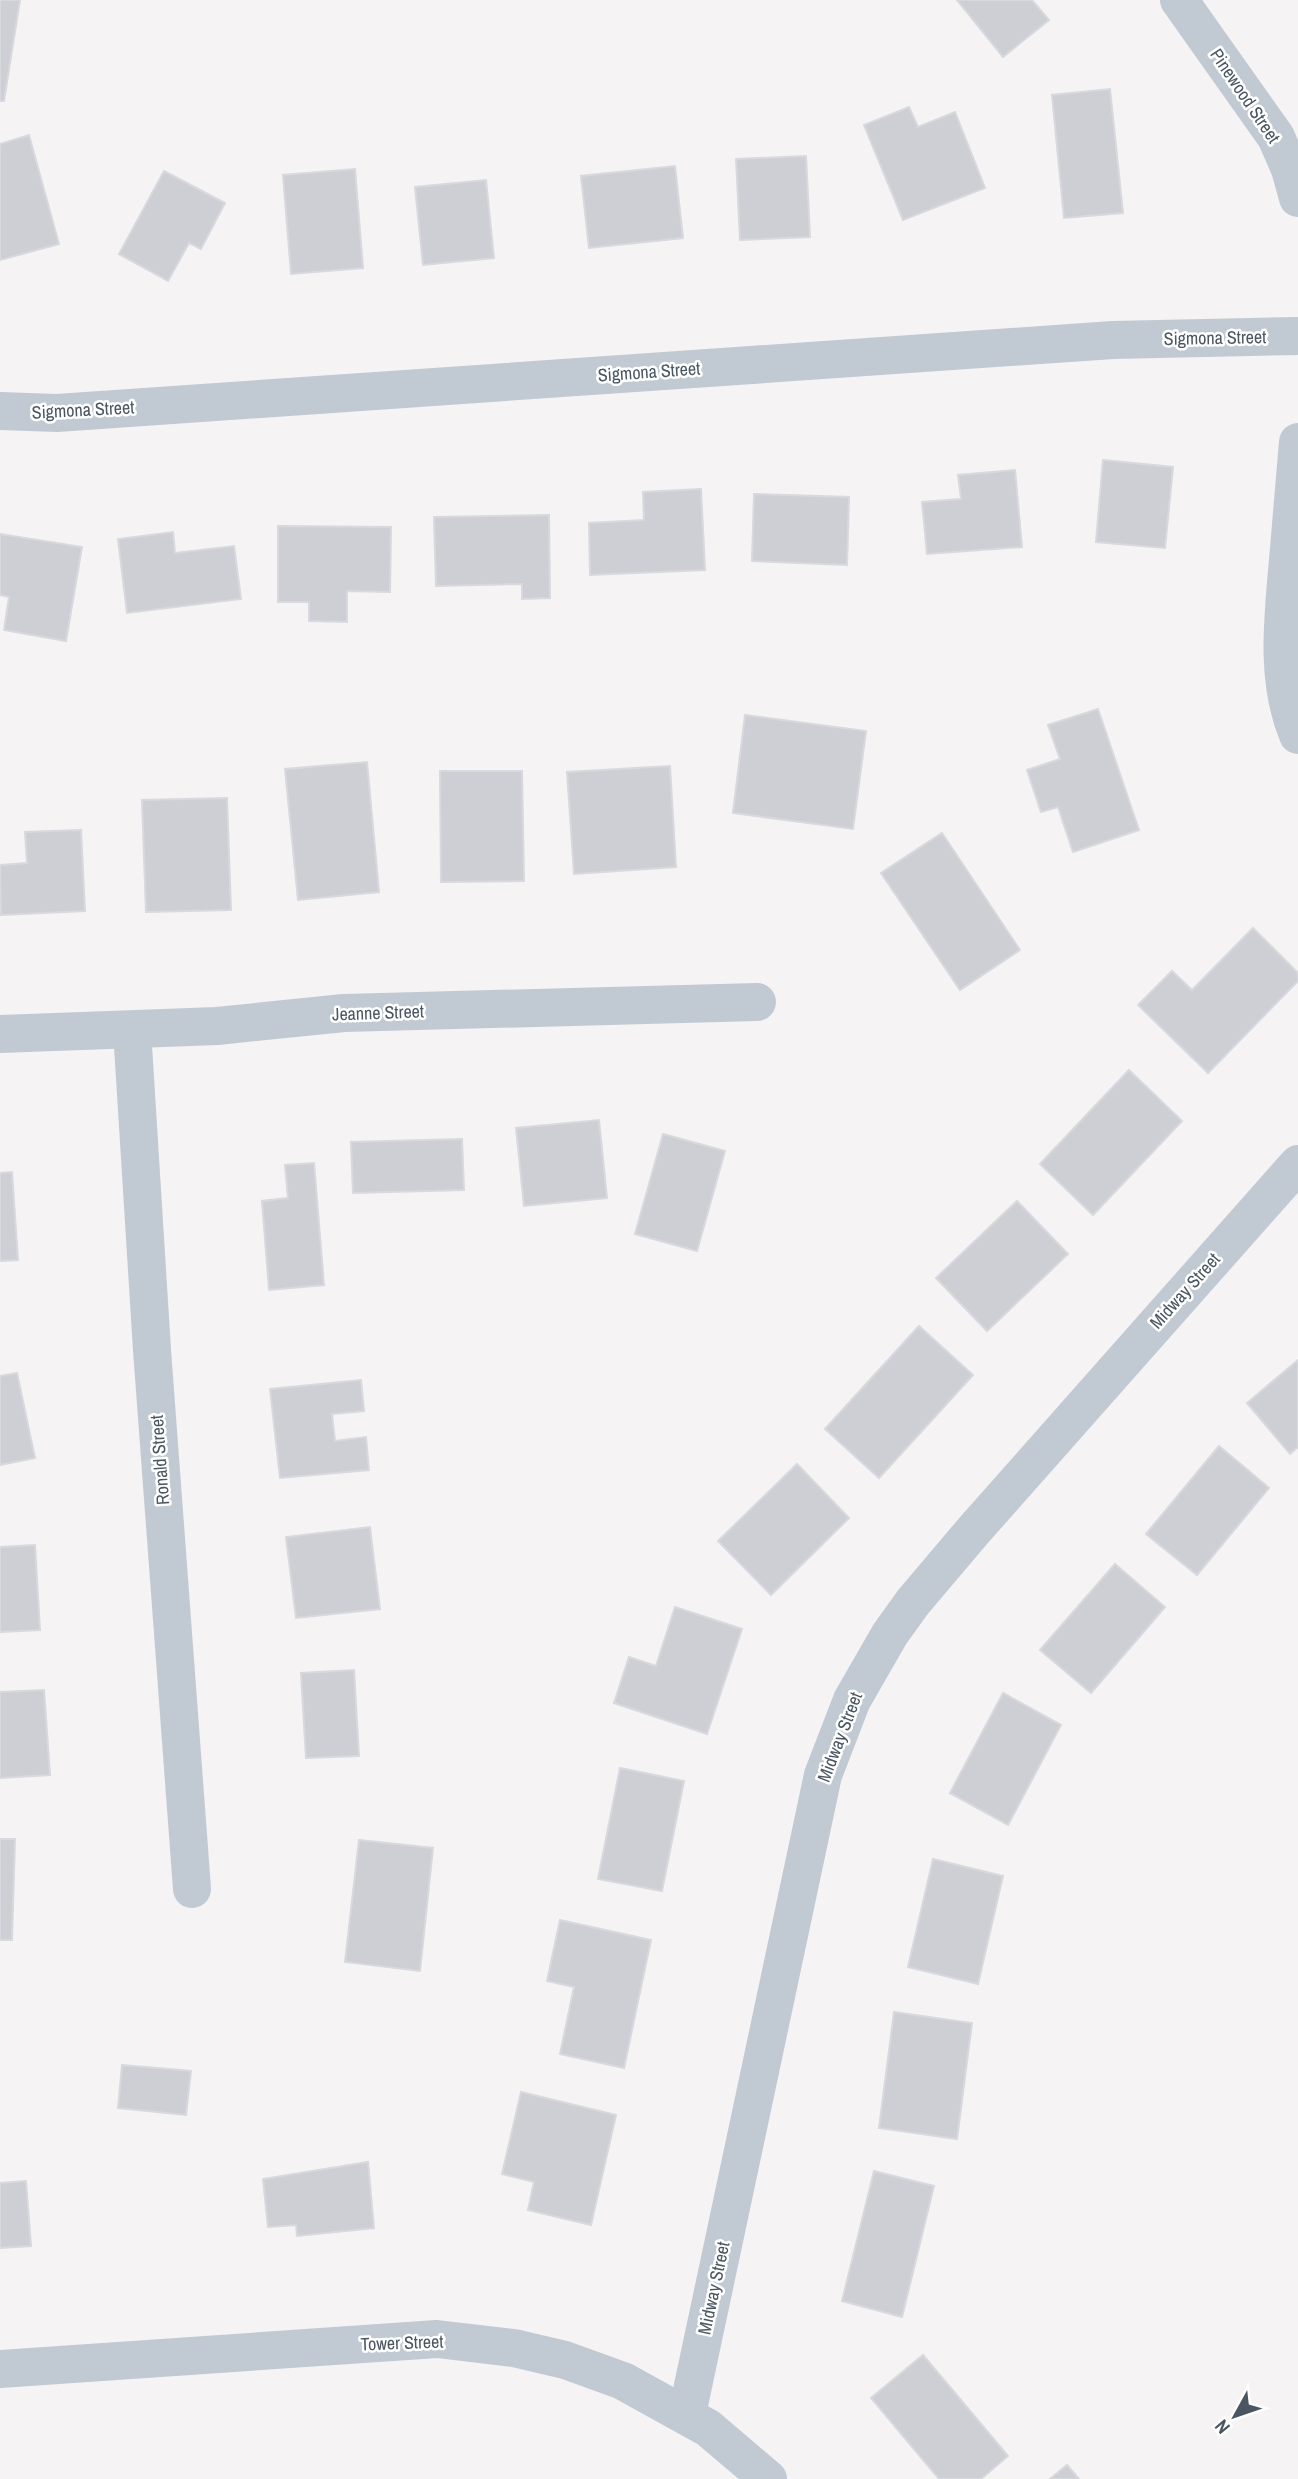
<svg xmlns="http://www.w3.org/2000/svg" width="1298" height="2479" viewBox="0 0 1298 2479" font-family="'Archivo Narrow',sans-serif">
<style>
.building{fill:#cdcfd5;stroke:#d7d9de;stroke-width:2}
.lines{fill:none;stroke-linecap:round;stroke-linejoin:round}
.minor{stroke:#c1cad2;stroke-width:38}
.labels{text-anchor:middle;stroke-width:5;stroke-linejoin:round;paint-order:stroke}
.street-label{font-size:18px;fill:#4a5661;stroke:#fff}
</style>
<rect width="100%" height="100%" fill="#f5f3f3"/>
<g class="building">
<path d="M0 0H20L4 101H0Z"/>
<path d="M957 0H1032L1049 20 1003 57Z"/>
<path d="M1110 89 1123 213 1064 218 1052 95Z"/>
<path d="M909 107 918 127 955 112 985 188 903 220 864 125Z"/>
<path d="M29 135 59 244 0 260V144Z"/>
<path d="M806 156 810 237 740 240 736 159Z"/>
<path d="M675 166 683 238 589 248 581 176Z"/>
<path d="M355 169 363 268 291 274 283 175Z"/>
<path d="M164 171 225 203 201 249 189 243 168 281 119 254Z"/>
<path d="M486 180 494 258 423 265 415 187Z"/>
<path d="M1103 460 1173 467 1165 548 1096 542Z"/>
<path d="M1015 470 1022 547 927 554 922 502 961 499 958 475Z"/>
<path d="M701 489 705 570 590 575 589 523 644 520 643 492Z"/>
<path d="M754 494 849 497 847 565 752 561Z"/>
<path d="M549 515 550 598 522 599V584L436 586 434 517Z"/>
<path d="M278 526 391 527 390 592 347 591V622L309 621V602H278Z"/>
<path d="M173 532 175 553 234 546 241 599 127 613 118 539Z"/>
<path d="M0 534 82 547 66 641 4 630 9 597 0 595Z"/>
<path d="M1098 709 1139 830 1073 852 1058 807 1041 812 1027 770 1060 759 1048 725Z"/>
<path d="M745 715 866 731 853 829 733 813Z"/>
<path d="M367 762 379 892 298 900 285 769Z"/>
<path d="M670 766 676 867 574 874 567 772Z"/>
<path d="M440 771H522L524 881 441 882Z"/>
<path d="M227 798 231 910 146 912 142 800Z"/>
<path d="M81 830 85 911 1 915 0 865 27 863 25 832Z"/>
<path d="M942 833 1020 950 960 990 881 873Z"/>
<path d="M1253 928 1298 973V981L1208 1073 1138 1005 1172 971 1192 990Z"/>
<path d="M1129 1070 1182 1121 1093 1215 1040 1164Z"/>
<path d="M599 1120 607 1198 524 1206 516 1128Z"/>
<path d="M663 1134 725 1151 697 1251 635 1234Z"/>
<path d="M462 1139 464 1190 353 1193 351 1142Z"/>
<path d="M314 1163 324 1285 269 1290 262 1201 288 1198 285 1165Z"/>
<path d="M12 1172 18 1260 0 1261V1173Z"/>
<path d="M1017 1201 1068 1254 987 1331 936 1278Z"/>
<path d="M919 1326 973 1375 879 1478 825 1429Z"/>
<path d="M1298 1360V1447L1290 1454 1247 1403Z"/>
<path d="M17 1373 35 1458 0 1465V1376Z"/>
<path d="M361 1380 364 1411 332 1414 335 1441 366 1437 369 1470 280 1478 270 1389Z"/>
<path d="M1219 1446 1269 1488 1197 1575 1146 1534Z"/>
<path d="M797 1464 849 1518 771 1595 718 1541Z"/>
<path d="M370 1527 380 1609 296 1618 286 1537Z"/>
<path d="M35 1545 40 1630 0 1632V1547Z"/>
<path d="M1115 1564 1165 1607 1091 1693 1040 1650Z"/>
<path d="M675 1607 742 1629 707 1734 614 1703 629 1657 656 1666Z"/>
<path d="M354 1670 359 1756 306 1758 301 1673Z"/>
<path d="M44 1690 50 1775 0 1778V1692Z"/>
<path d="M1003 1693 1061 1725 1008 1825 950 1793Z"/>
<path d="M620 1768 684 1781 662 1891 598 1879Z"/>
<path d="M0 1839H15L12 1940H0Z"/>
<path d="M359 1840 433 1848 420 1971 345 1962Z"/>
<path d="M933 1859 1003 1876 978 1984 908 1967Z"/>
<path d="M560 1920 651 1940 624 2068 560 2054 574 1987 547 1981Z"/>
<path d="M894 2012 972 2023 957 2139 879 2128Z"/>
<path d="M122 2065 191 2071 186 2115 118 2108Z"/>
<path d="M521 2092 616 2115 591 2225 528 2210 534 2182 502 2174Z"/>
<path d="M368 2162 374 2228 297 2236 296 2225 268 2227 263 2179Z"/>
<path d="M874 2171 934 2186 902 2317 842 2301Z"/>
<path d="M26 2181 31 2246 0 2248V2183Z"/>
<path d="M923 2355 1008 2456 981 2479H939L871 2398Z"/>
<path d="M1067 2465 1079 2479H1050Z"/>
</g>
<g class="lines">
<g class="minor">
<path d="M1179 0 1276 137 1290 169 1298 198"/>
<path d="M0 411 57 413 1113 340 1298 336"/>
<path d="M1298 442C1295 481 1291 521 1288 560 1283 618 1275 680 1298 735"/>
<path d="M132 1030 152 1350 192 1889"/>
<path d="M0 1034 217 1026 344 1013 757 1002"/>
<path d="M0 2369 437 2339 514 2348 565 2360 623 2381 708 2428 768 2479"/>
<path d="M687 2414 823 1775 852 1700 890 1634 913 1602 974 1530 1298 1164"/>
</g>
</g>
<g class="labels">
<g class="street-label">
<text transform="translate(1245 96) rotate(56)" y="6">Pinewood Street</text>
<text transform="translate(1215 338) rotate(-1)" y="6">Sigmona Street</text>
<text transform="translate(649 372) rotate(-4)" y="6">Sigmona Street</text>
<text transform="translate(83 410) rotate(-3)" y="6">Sigmona Street</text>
<text transform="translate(378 1013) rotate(-2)" y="6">Jeanne Street</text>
<text transform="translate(1185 1291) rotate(-48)" y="6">Midway Street</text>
<text transform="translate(160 1460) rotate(-94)" y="6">Ronald Street</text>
<text transform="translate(840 1737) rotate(-69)" y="6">Midway Street</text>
<text transform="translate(714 2288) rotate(-78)" y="6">Midway Street</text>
<text transform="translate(402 2343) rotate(-2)" y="6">Tower Street</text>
</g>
</g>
<g transform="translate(1235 2416) rotate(230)" stroke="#ffffff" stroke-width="5" paint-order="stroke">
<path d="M0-5L12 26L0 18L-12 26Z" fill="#4a5661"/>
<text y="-10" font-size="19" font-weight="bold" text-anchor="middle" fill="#4a5661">N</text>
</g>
</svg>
